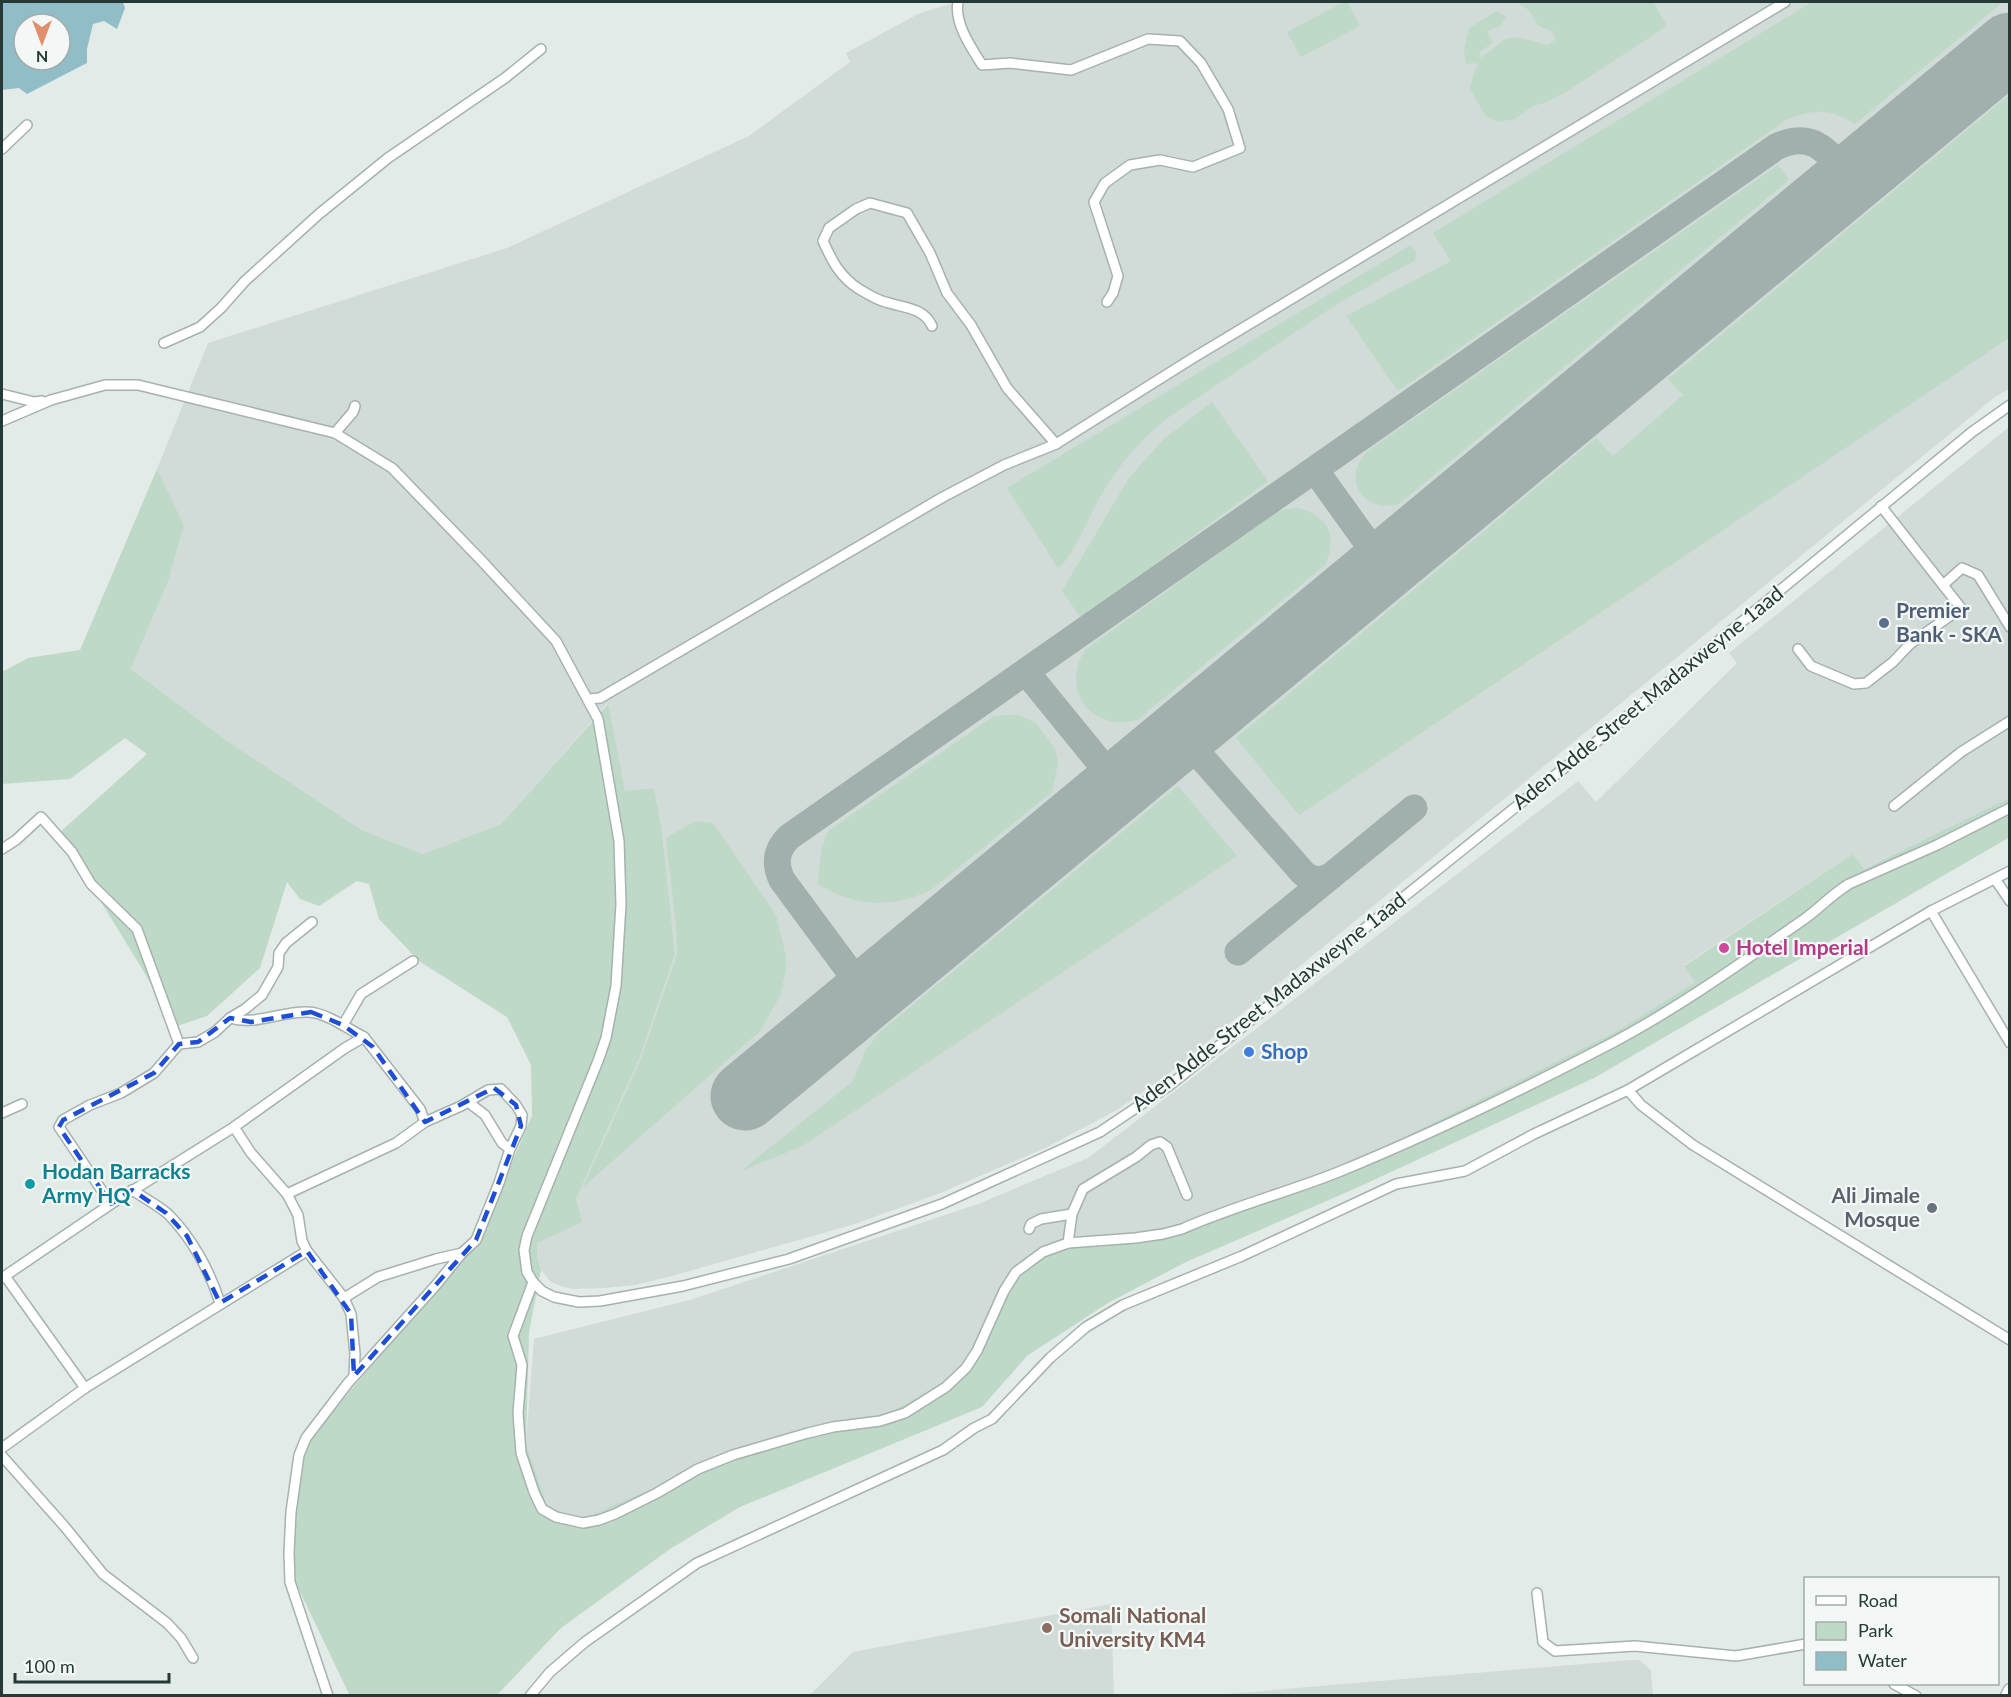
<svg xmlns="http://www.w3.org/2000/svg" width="2011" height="1697" viewBox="0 0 2011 1697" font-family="Lato,sans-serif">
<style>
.built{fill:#d1dbd7}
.green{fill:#bed9c7}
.water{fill:#91bdc9;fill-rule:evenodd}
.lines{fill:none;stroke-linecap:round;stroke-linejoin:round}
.taxiway{stroke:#a1b0ac;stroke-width:27}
.runway{stroke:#a1b0ac;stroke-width:69}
.minor-casing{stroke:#a6b2af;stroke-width:12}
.secondary-casing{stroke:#a3b5b0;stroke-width:15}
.minor{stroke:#fff;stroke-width:9}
.secondary{stroke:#fff;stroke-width:12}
.marked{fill:none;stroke:#1d4ed8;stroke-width:4.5;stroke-dasharray:12 8;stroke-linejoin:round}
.service-dot{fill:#5c6f8a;stroke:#f3f8f6;stroke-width:2}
.hotel-dot{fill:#d1479c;stroke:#f3f8f6;stroke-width:2}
.shop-dot{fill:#3f7fe0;stroke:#f3f8f6;stroke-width:2}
.culture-dot{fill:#0f9aa8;stroke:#f3f8f6;stroke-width:2}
.worship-dot{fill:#6b7280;stroke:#f3f8f6;stroke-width:2}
.education-dot{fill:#8d6e63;stroke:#f3f8f6;stroke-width:2}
.labels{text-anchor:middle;stroke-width:4.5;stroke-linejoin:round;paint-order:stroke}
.service-label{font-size:21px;font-weight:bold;fill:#4e5e75;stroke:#f3f8f6;text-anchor:start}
.street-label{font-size:21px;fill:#253a36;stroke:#f3f8f6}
.hotel-label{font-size:21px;font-weight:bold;fill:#b23c85;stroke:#f3f8f6;text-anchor:start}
.shop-label{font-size:21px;font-weight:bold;fill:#366cbe;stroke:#f3f8f6;text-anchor:start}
.culture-label{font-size:21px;font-weight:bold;fill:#0d838f;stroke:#f3f8f6;text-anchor:start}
.worship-label{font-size:21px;font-weight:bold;fill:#5b616d;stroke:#f3f8f6;text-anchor:end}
.education-label{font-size:21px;font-weight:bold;fill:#785e54;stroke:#f3f8f6;text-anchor:start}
</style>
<rect width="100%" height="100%" fill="#e3ebe8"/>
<g class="built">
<path d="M957 2H2009V389L1995 397 1168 1074 1117 1110 1045 1148 938 1194 855 1224 672 1276 635 1285 604 1288 574 1289 563 1287 550 1281 541 1270 537 1257V1243L576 1199 639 1059 675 955 662 831 654 788 625 792 607 704 501 824 423 854 362 830 230 743 131 669 168 582 184 525 157 469 208 343 507 248 749 136 850 62 846 53 920 13Z"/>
<path d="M2009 427V798L1863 869 1853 854 1684 965 1695 982 1617 1031 1363 1159 1162 1233 958 1374 876 1420 652 1490 584 1518 548 1508 526 1444 534 1339 690 1300 978 1204 1088 1158 1578 781 1596 802 1737 663 1729 653Z"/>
<path d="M1111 1604 1114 1695H810L853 1652Z"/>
<path d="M1631 1660H1639L1651 1670 1653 1695H1214Z"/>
</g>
<g class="green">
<path d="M1344 2H1347L1360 26 1301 57 1287 32Z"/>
<path d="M1517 2H1653L1666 24 1664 28 1569 90 1547 102 1533 106 1515 119 1498 122 1486 116 1470 89 1474 72 1478 64 1473 63 1466 64 1464 51 1469 28 1497 11 1506 17 1501 26 1487 31 1493 43 1479 52 1481 58 1505 39 1518 37 1547 45 1555 40 1553 31C1535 26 1539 26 1530 12 1527 8 1521 5 1517 2Z"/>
<path d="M1812 2H2003L1855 124C1829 108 1814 109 1786 120L1398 391 1346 316 1451 261 1433 233Z"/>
<path d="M2009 95V338L1299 815 1236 738 1596 438 1613 456 1683 395 1668 379Z"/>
<path d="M1778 165 1789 180 1399 504C1362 514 1340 477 1369 450Z"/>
<path d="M1411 245 1416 252 1415 260 1337 304 1169 417C1140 440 1119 464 1100 497 1091 513 1072 559 1058 568L1007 488Z"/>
<path d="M1212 402 1268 481 1081 618 1062 591 1129 478 1164 439Z"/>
<path d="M157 469 184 525 168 582 131 669 230 743 362 830 423 854 501 824 608 704 625 791 654 788 662 831 675 955 639 1059 576 1199 582 1222 537 1243V1257L541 1270 529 1332 526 1444 548 1508 584 1518 749 1448 876 1420 958 1374 1009 1277 1065 1242 1162 1233 1363 1158 1617 1031 1695 982 1684 966 1853 854 1864 869 2009 798 2010 837 1594 1078 1352 1190 1186 1262 1108 1303 1027 1356 982 1407 740 1507 670 1549 561 1628 497 1695 350 1696 292 1575 302 1449 480 1235 532 1116 531 1065 507 1017 419 961 379 919 369 884 357 881 319 906 300 899 287 882 260 968 207 1016 177 1026 59 833 147 754 125 738 70 779 2 784V672L28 658 80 650Z"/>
<path d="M1299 508C1328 516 1338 537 1325 565L1137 720C1091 732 1060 690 1085 650L1275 513 1286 509Z"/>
<path d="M1008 715H1019L1036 723 1055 749 1058 763 1052 792 932 889C894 909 854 907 818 884L821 851 828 831 994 716Z"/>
<path d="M1178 786 1237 856 802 1146 741 1171 852 1082 866 1050 880 1032Z"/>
<path d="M696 821 713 823 776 915 786 957V970L780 996 760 1031 583 1187 641 1059 677 955 676 926 666 838Z"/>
</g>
<path class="water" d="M2 2H123L125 8 117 29 104 21 93 24 87 49V63L27 94 19 88 2 90ZM24 24H60V60H24Z"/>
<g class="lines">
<g class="taxiway">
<path d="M1323 481 1384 566"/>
<path d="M1026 672 1119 786"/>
<path d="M1181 734 1303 873C1312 881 1321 881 1331 876"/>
<path d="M1238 952 1414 808"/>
<path d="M867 995 782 880C774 863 776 850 789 837L1776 147C1814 129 1827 153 1852 178"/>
</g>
<path class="runway" d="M745 1096 2010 47"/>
<defs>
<g id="minor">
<path d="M958 2C954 23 971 47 982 65L1010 63 1071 70 1148 39 1180 41 1201 63 1228 109 1240 148 1193 167 1160 160 1130 165 1105 183 1094 202 1118 276 1113 293 1107 302"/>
<path d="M2 149 27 125"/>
<path d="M932 326C924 308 905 308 889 303 879 301 867 294 859 289 840 277 832 261 823 241L829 228 856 209 870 203 907 213 930 253 947 293 971 325 1007 388 1056 444"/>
<path d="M164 343 200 327 221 308 245 281 319 214 388 158 505 78 541 49"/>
<path d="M2 394 34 402 42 401"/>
<path d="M2 421 51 400 105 385H138L335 433 392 468 480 559 556 641 598 719 619 841 621 904 616 986 606 1038 598 1061 527 1236 524 1250 527 1272 533 1282 542 1291 554 1297 579 1302 600 1301 683 1286 789 1259 942 1204 1100 1132 1170 1085 1584 752 1972 432 2010 405"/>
<path d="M335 433 353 412 355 406"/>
<path d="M1943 585 1962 568 1978 575 2010 627"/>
<path d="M1798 649 1811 666 1854 684 1866 683 1893 662 1910 644 1961 608 1881 506"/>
<path d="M589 699 600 698 943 497 1004 465 1056 444 1193 358 1785 2"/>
<path d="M1894 806 1961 752 2010 721"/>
<path d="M2 849 16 840 41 817 72 852 91 884 137 929 179 1044"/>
<path d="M1995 879 2010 901"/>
<path d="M1931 911 2010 1043"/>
<path d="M230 1018C256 1026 281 1011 308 1012 327 1013 348 1029 364 1037"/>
<path d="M343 1025 361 994 413 961"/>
<path d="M1628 1090 1641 1105 1693 1145 2010 1340"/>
<path d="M468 1102 485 1115 502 1143 510 1149"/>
<path d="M2 1113 22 1104"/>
<path d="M234 1127 251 1153 287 1194 298 1215 302 1241 307 1251 344 1298 351 1314 355 1354 354 1376"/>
<path d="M132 1190C144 1198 158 1205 168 1214 192 1238 210 1271 220 1303"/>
<path d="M287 1194 396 1143 425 1122 461 1106 488 1090 501 1089 516 1105 522 1115 521 1126 510 1149 499 1183 476 1240 462 1253 436 1285 348 1383 306 1438 299 1455 291 1512 289 1553 290 1582 328 1696"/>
<path d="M111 1204 59 1127 63 1120 90 1105 121 1093 154 1073 179 1044 198 1042 215 1032 230 1018 245 1009 262 995 278 967 279 953 286 943 312 922"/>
<path d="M1029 1229 1031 1224 1041 1219 1072 1214"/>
<path d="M1068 1243 1072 1214 1083 1189 1136 1157 1151 1145 1160 1142 1167 1147 1187 1195"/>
<path d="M5 1276 85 1388"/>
<path d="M2 1278 111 1204 234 1127 345 1048 364 1037 420 1109 425 1122"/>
<path d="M533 1282 513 1336 522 1365 518 1413 521 1453 534 1492 542 1509 556 1517 583 1523 599 1520 615 1514 657 1493 698 1469 733 1455 808 1433 833 1427 880 1421 905 1413 946 1387 966 1368 977 1351 1004 1291 1016 1272 1043 1252 1068 1243 1135 1238 1163 1234 1182 1229C1232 1207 1285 1193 1336 1173 1429 1135 1522 1090 1612 1043 1678 1008 1741 963 1803 920 1819 909 1832 894 1849 884L1937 845 2010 808"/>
<path d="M344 1298 378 1277 436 1259 462 1253"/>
<path d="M2 1448 85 1388 307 1251"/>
<path d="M2 1456 65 1527 103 1574 167 1623 181 1638 193 1658"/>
<path d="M1537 1593 1543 1642 1555 1651 1635 1646 1736 1656 1806 1644"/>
<path d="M1894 1684 1916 1696"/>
<path d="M530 1696 550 1672 585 1642 697 1563 943 1450 974 1428 992 1419 1050 1358 1086 1327 1123 1305 1242 1256 1396 1184 1465 1171 1534 1134 1628 1090 1931 911 2010 871"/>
</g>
<path id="secondary" d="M2007 1696 2010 1690"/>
</defs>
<use href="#minor" class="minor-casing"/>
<use href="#secondary" class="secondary-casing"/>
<use href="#minor" class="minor"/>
<use href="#secondary" class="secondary"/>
</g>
<path class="marked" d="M311 1012 343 1025 373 1047 425 1122 494 1088 516 1105 521 1126 476 1240 354 1376 351 1314 307 1251 220 1303 187 1236 166 1213 132 1190 111 1204 59 1127 63 1120 154 1073 179 1044 198 1042 230 1018 251 1022Z"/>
<circle class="service-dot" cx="1884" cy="623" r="6"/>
<circle class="hotel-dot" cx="1724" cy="948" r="6"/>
<circle class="shop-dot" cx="1249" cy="1052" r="6"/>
<circle class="culture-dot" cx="30" cy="1184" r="6"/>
<circle class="worship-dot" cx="1932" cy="1208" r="6"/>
<circle class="education-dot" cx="1047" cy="1628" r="6"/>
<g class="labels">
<g class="service-label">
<text x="1896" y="618">Premier<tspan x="1896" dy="24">Bank - SKA</tspan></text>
</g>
<g class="street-label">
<text transform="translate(1648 698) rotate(-39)" y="7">Aden Adde Street Madaxweyne 1aad</text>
<text transform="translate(1269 1002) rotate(-38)" y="7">Aden Adde Street Madaxweyne 1aad</text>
</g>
<g class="hotel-label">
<text x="1736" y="955">Hotel Imperial</text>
</g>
<g class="shop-label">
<text x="1261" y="1059">Shop</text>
</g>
<g class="culture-label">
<text x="42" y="1179">Hodan Barracks<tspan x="42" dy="24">Army HQ</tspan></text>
</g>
<g class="worship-label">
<text x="1920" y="1203">Ali Jimale<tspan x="1920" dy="24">Mosque</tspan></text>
</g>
<g class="education-label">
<text x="1059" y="1623">Somali National<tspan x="1059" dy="24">University KM4</tspan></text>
</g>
</g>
<rect width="2011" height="1697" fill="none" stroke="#253a36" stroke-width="6"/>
<rect x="1804" y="1577" width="195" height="108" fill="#f3f8f6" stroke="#a1aca9" stroke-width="1.5"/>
<rect x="1816" y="1596" width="30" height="9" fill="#ffffff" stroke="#a1aca9" stroke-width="1.5"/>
<text x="1858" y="1607" font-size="18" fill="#253a36">Road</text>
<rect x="1816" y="1622" width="30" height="18" fill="#bed9c7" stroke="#a1aca9" stroke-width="1.5"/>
<text x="1858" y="1637" font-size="18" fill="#253a36">Park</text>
<rect x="1816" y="1652" width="30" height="18" fill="#91bdc9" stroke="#a1aca9" stroke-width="1.5"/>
<text x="1858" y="1667" font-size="18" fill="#253a36">Water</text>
<g transform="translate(42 42) rotate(180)"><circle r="28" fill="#f3f8f6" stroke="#a1aca9" stroke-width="1.5"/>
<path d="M0-4.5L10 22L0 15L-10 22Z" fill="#e1906b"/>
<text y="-9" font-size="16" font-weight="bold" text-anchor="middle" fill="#253a36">N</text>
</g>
<path d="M15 1673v9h154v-9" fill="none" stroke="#253a36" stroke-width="3"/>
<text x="24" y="1673" font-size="18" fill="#253a36" stroke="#f3f8f6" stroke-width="4.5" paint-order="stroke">100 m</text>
</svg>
